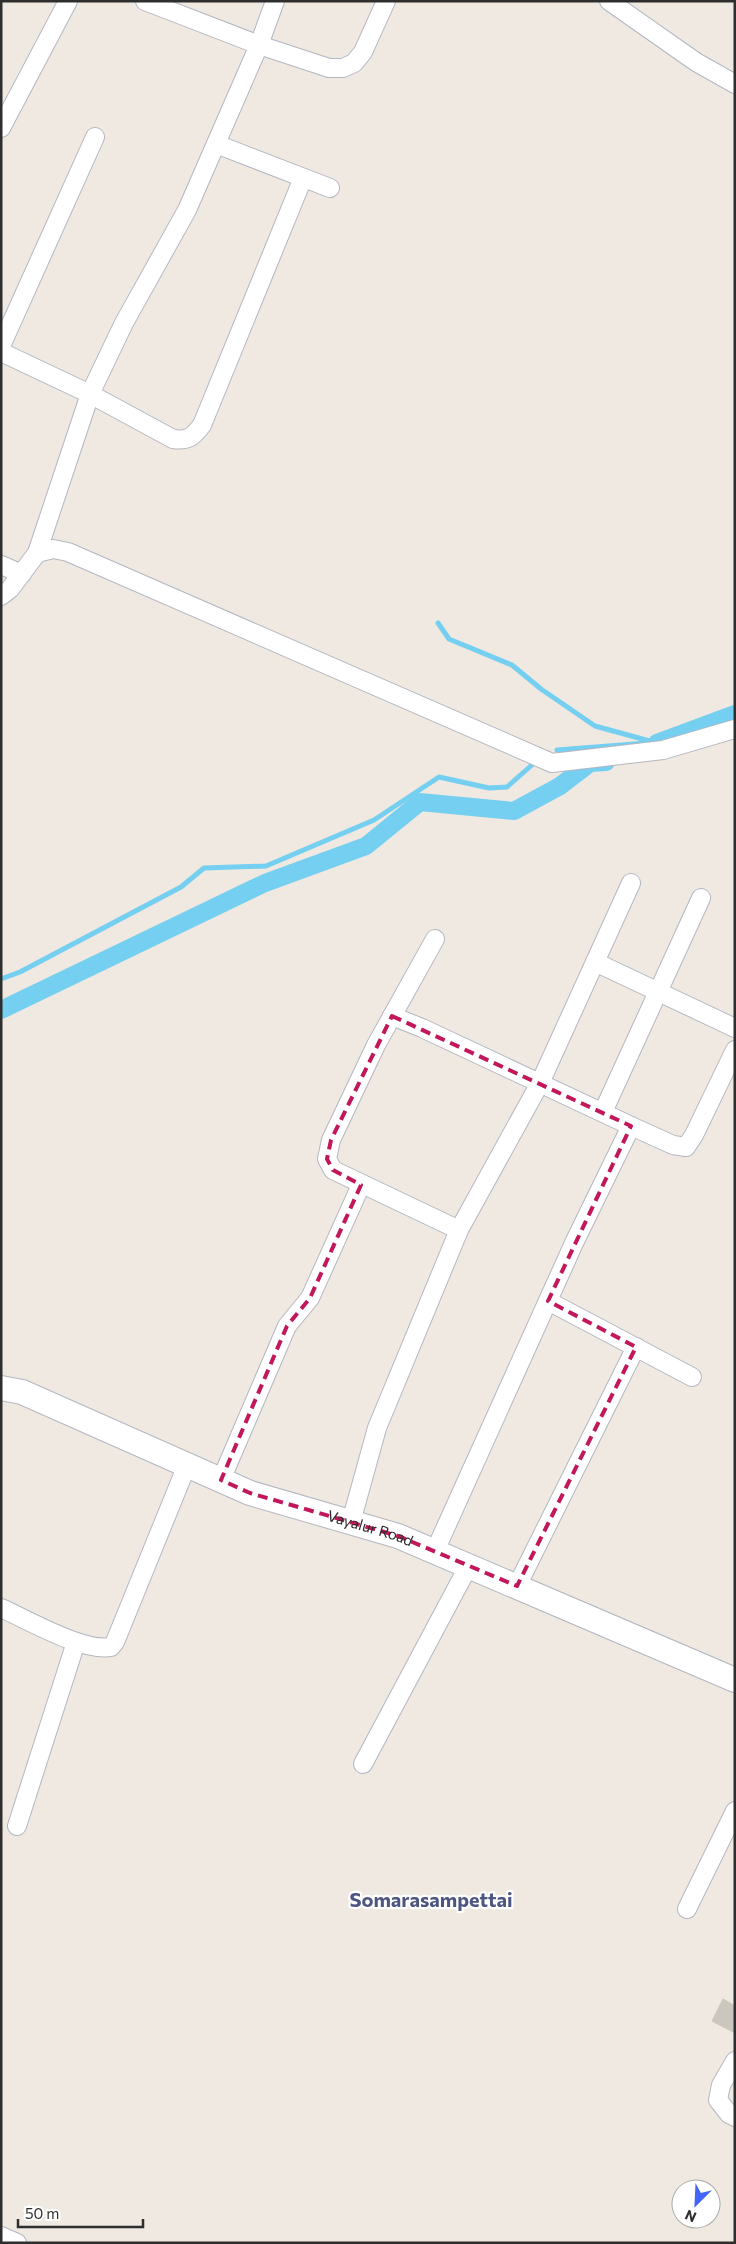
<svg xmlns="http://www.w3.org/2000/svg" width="736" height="2244" viewBox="0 0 736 2244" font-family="Commissioner,sans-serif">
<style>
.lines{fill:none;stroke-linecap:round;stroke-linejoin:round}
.stream{stroke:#75cff0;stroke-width:5}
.canal{stroke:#75cff0;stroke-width:18}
.building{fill:#cbc7bf;stroke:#cbc5ba}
.minor-casing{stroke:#b4b7c1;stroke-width:20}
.secondary-casing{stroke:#b4b7c1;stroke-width:26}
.minor{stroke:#fff;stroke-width:18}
.secondary{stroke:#fff;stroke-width:24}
.marked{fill:none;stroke:#c2185b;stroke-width:4;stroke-dasharray:10 6;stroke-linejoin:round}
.labels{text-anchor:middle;stroke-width:4.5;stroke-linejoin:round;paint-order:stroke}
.street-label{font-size:15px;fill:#2e2e2e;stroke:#fff}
.district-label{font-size:20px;font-weight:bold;fill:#4d5680;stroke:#fff}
</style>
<rect width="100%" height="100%" fill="#efe9e1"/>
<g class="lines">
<g class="stream">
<path d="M438 623 449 639 512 665 541 689 595 726 657 743"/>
<path d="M557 750 647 743"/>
<path d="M1 979 20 972 181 887 204 868 266 866 374 820 439 777 489 788 507 787 533 764"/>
</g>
<g class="canal">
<path d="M657 743 735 714"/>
<path d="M1 1010 265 883 366 846 420 802 514 811 560 786 590 763 606 762"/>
</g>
</g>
<path class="building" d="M723 1999 735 2006V2033L712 2021Z"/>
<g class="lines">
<defs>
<g id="minor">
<path d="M145 1 259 45 329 68H343L354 63 363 52 386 1"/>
<path d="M609 1 696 62 735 84"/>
<path d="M1 128 68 1"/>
<path d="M216 144 330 188"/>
<path d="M1 346 95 137"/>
<path d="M1 352 90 394 173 439C188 441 193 437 202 425L303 178"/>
<path d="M37 553 90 394 124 323 187 210 259 45 275 1"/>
<path d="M1 565 22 574"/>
<path d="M1 596 10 589 37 553 53 549 68 552 552 763 663 750 735 729"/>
<path d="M435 939 376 1045 331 1140 327 1159 333 1170 459 1230"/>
<path d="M595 962 735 1028"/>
<path d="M392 1016 422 1028 631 1126 574 1243 435 1551"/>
<path d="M603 1112 701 898"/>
<path d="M631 1126 673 1145 686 1147 694 1135 735 1050"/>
<path d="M548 1301 692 1377"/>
<path d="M221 1480 287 1326 310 1298 361 1185"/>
<path d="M351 1522 377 1428 459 1230 540 1083 631 883"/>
<path d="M517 1586 636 1347"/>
<path d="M1 1608C28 1620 83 1652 111 1647L115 1642 187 1465"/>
<path d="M363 1764 469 1565"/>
<path d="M17 1826 76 1642"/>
<path d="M687 1909 735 1811"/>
<path d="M735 2061 721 2085 718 2100 729 2114 735 2117"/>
<path d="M1 2236 17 2243"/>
</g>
<g id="secondary">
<path id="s1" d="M1 1388 22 1392 250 1493 398 1536 735 1680"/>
</g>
</defs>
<use href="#minor" class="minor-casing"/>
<use href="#secondary" class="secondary-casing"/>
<use href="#minor" class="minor"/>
<use href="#secondary" class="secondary"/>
</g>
<path class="marked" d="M392 1016 631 1126 548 1301 636 1347 517 1586 398 1536 250 1493 221 1480 287 1326 310 1298 361 1185 333 1170 327 1159 331 1140Z"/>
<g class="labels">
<g class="street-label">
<text dy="5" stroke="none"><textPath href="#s1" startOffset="396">Vayalur Road</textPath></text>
</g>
<g class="district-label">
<text x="431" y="1907">Somarasampettai</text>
</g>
</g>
<rect width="736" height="2244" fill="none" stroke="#2e2e2e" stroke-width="5"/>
<g transform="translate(696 2204) rotate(204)"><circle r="24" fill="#ffffff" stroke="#ababab"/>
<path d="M0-4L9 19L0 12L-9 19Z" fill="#4264fb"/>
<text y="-8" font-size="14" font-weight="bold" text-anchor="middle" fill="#2e2e2e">N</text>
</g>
<path d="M18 2219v8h125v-8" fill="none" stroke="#2e2e2e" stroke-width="2.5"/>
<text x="25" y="2219" font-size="15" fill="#2e2e2e" stroke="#ffffff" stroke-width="4" paint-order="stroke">50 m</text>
</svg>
